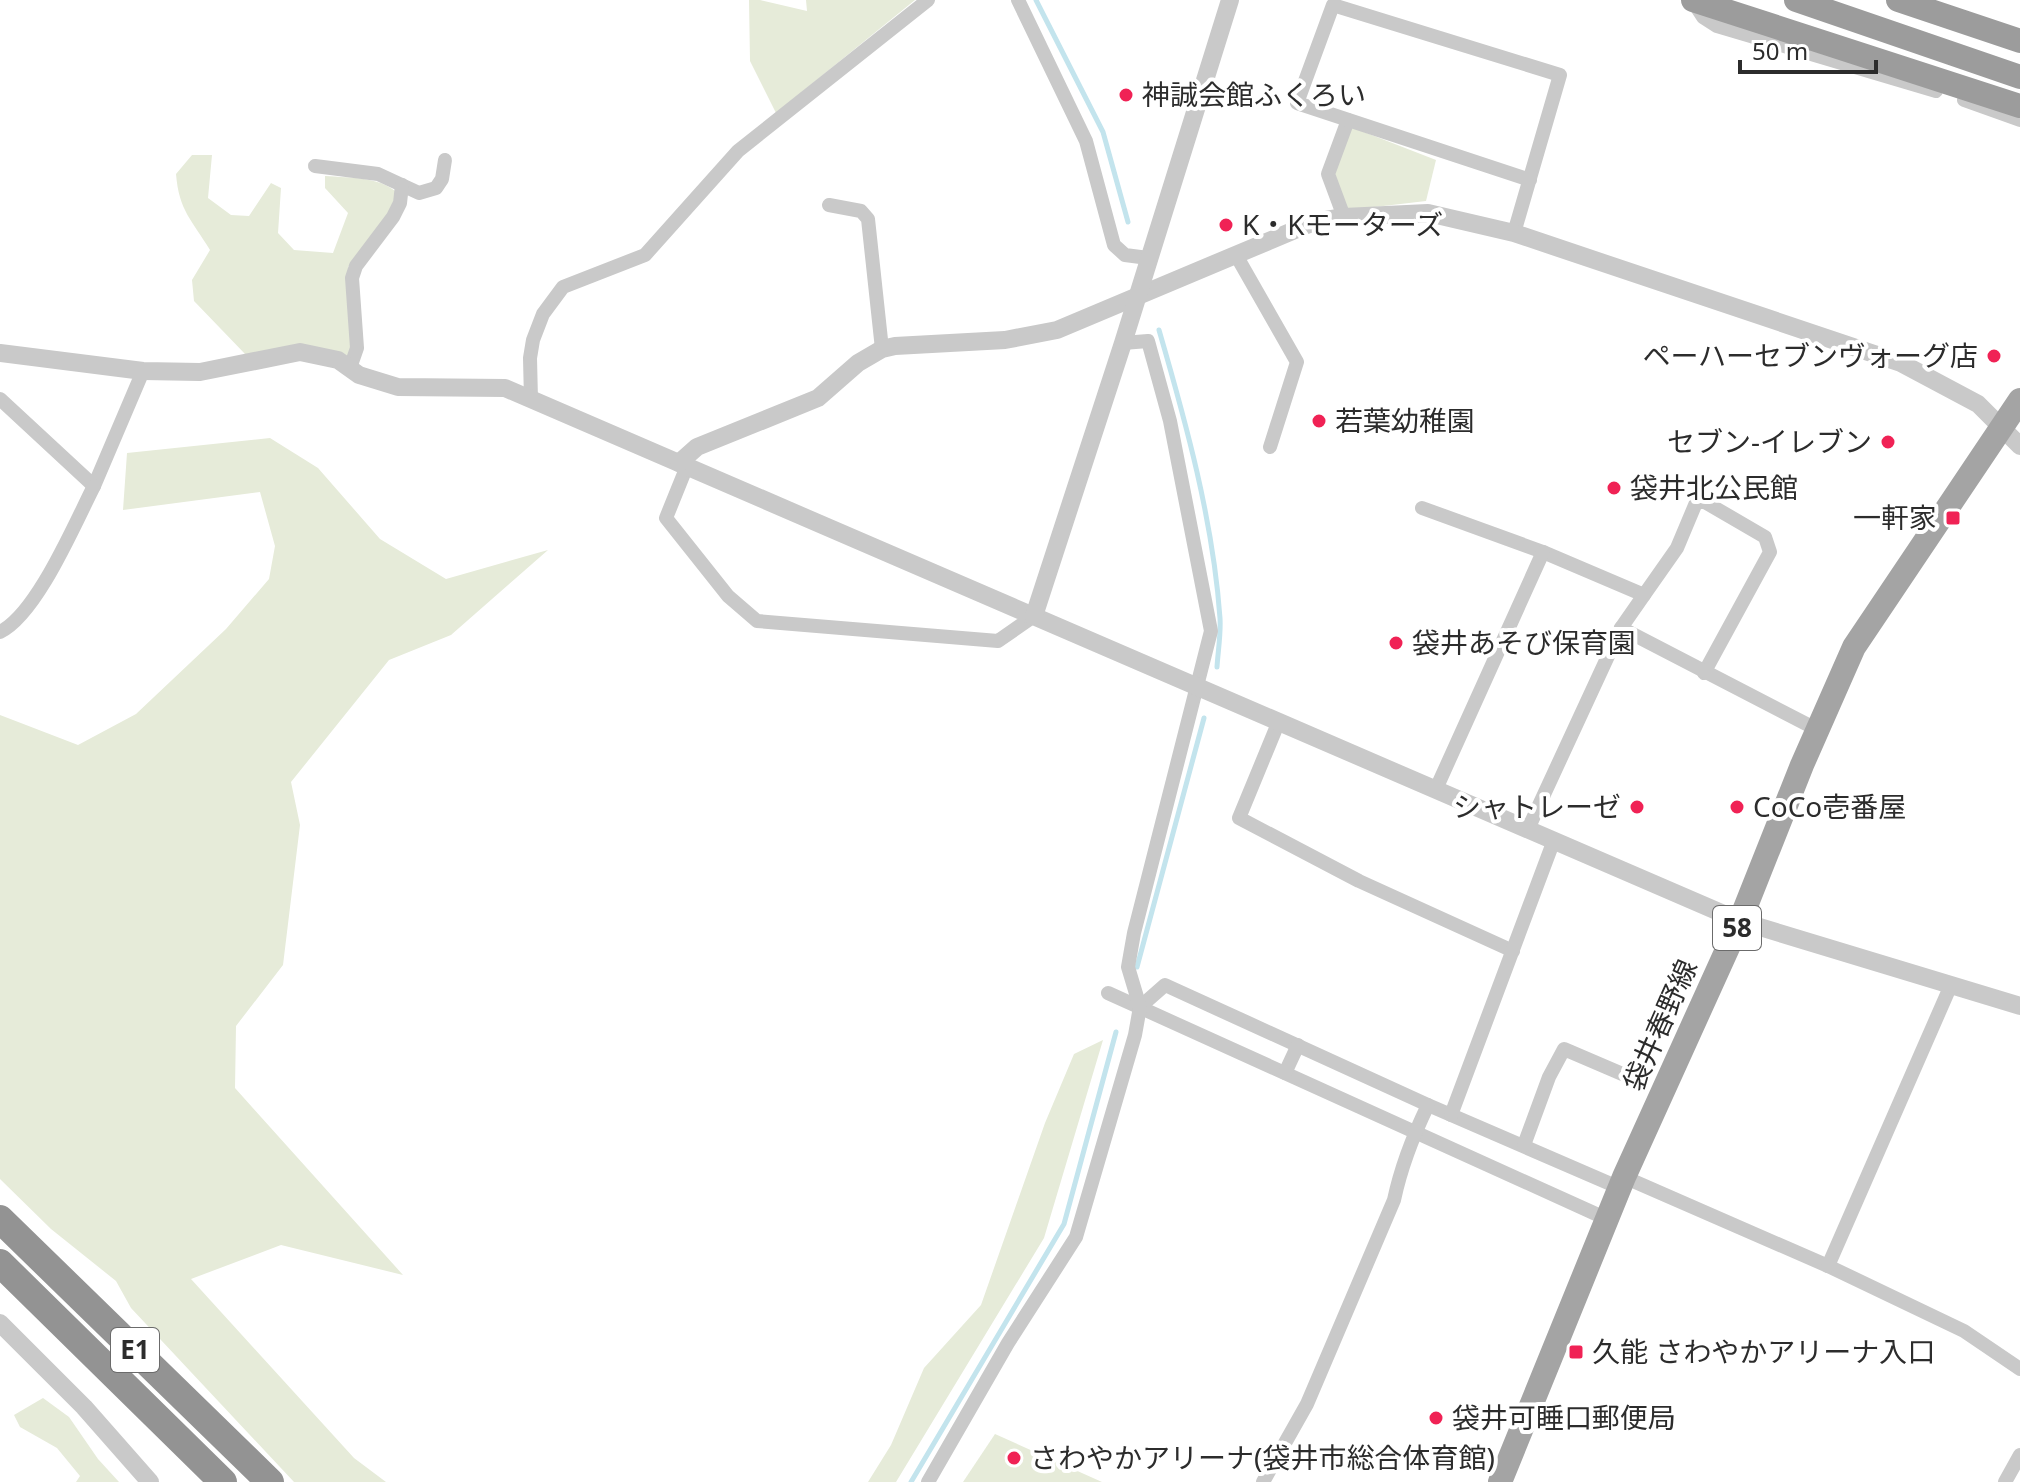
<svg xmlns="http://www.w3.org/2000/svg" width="2020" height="1482" viewBox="0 0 2020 1482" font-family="'Noto Sans','Noto Sans JP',sans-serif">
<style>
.green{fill:#e6ebd9}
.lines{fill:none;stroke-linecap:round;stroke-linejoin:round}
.stream{stroke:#c3e4ed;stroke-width:5}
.minor{stroke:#c9c9c9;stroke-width:14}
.tertiary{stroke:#c9c9c9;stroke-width:18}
.primary{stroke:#a4a4a4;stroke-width:24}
.trunk{stroke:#9c9c9c;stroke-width:24}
.motorway{stroke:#939393;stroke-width:28}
.poi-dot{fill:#f02255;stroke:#fff;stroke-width:3}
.labels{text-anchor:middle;stroke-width:8;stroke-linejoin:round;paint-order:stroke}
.shield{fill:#fff;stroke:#6b6b6b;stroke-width:2}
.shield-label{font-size:26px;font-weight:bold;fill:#2c2c2c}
.poi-label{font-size:28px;fill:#2c2c2c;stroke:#fff;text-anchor:start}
.street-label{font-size:28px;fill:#2c2c2c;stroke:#fff}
</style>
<rect width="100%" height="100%" fill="#fff"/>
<g class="green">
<path d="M749 0H760L807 11 806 0H915L776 113 750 61Z"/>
<path d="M1346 125 1436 160 1426 201 1349 210 1328 174Z"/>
<path d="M192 155H212L208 198 231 215 249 216 271 183 281 188 278 233 294 250 333 253 348 213 325 188V176C350 178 385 176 401 197L383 230 348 267V294L356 334 350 368 309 346 246 355 194 301 192 280 210 250C192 220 179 211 176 174Z"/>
<path d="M270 438 318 468 380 539 446 579 548 550 451 635 389 660 291 782 300 825 283 965 236 1026 235 1088 403 1275 281 1245 191 1279 354 1458 386 1482H294L131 1308 116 1281 51 1229 0 1179V715L78 745 136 714 226 629 269 579 275 546 260 492 123 510 127 453Z"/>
<path d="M1103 1040 1044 1238 896 1482H868L891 1445 924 1368 981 1305 1045 1123 1074 1054Z"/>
<path d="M43 1398 69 1417 98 1459 119 1482H76L80 1476 57 1448 20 1427 14 1415Z"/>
<path d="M995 1434 1102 1482H963Z"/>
</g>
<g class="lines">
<g class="stream">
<path d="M1036 0 1103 132 1128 222"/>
<path d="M1159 330C1186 423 1213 520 1220 618 1221 634 1218 651 1217 667"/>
<path d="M1137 967 1204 718"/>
<path d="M911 1482 1064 1224 1116 1032"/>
</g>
<g class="minor">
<path d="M1018 0 1086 141 1114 245 1125 255 1148 258"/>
<path d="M1692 0 1703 17 1717 26 1936 91"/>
<path d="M1964 100 2020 120"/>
<path d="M315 166 378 174 419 193 436 188 442 179 445 160"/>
<path d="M829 205 861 211 868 219 882 349"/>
<path d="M1344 217 1328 174 1348 120"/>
<path d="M1514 233 1560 75 1333 5 1297 103 1530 180"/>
<path d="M1236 255 1297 362 1270 447"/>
<path d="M350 368 357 348 352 278 356 266 393 217 400 203 402 185"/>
<path d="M0 399 94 486 143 371"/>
<path d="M531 400 530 358 533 340 543 314 563 287 645 255 738 151 928 0"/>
<path d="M687 466 666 518 728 596 757 621 998 641 1034 616"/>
<path d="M1422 508 1543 552 1644 595 1677 548 1698 498 1765 537 1770 552 1704 673"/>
<path d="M1621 628 1818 730"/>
<path d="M0 632C37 614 75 523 94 486"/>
<path d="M1279 721 1239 818 1359 881 1513 951"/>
<path d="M1436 789 1543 552"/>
<path d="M1528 829 1621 628 1644 595"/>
<path d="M1108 993 1607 1219"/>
<path d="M1140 1007 1165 985 1428 1105 1620 1188"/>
<path d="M1285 1073 1298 1045"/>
<path d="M1451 1115 1554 840"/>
<path d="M1524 1145 1549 1077 1564 1049 1634 1079"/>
<path d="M1624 1177 1828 1266 1964 1331 2020 1369"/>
<path d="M1828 1266 1951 985"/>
<path d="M928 1482 1008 1343 1076 1237 1135 1035 1140 1007 1128 967 1134 933 1211 631 1170 421 1148 341 1123 343"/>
<path d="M1263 1482 1307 1404 1394 1200C1401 1167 1413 1136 1428 1105"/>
<path d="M2005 1482 2020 1455"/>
</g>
<g class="tertiary">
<path d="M0 353 143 371 200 372 300 352 338 360 359 375 398 387 505 388 1740 921 2020 1006"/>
<path d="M679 463 697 447 818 398 858 363 882 349 895 346 1005 340 1057 330 1314 222 1344 217 1428 213 1514 233 1901 363 1978 404 2020 446"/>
<path d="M1034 616 1123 343 1230 0"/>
<path d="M0 1323 84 1407 150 1482"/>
</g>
<path class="primary" d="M1500 1482 1624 1177 1740 921 1802 765 1854 647 2020 400"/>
<g class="trunk">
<path d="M1693 0 2020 106"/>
<path d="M1796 0 2020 77"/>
<path d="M1898 0 2020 41"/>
</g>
<g class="motorway">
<path d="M0 1219 270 1482"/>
<path d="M0 1263 223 1482"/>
</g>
</g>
<g class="poi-dot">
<circle cx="1126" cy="95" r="8"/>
<circle cx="1226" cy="225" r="8"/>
<circle cx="1994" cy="356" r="8"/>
<circle cx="1319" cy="421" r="8"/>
<circle cx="1888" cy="442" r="8"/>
<circle cx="1614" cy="488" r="8"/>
<rect x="1945" y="510" width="16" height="16" rx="4"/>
<circle cx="1396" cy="643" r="8"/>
<circle cx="1637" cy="807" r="8"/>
<circle cx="1737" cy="807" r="8"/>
<rect x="1568" y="1344" width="16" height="16" rx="4"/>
<circle cx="1436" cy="1418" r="8"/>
<circle cx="1014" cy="1458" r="8"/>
</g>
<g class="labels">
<g class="shield">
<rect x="1713" y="906" width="48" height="44" rx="6"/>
<rect x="111" y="1328" width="48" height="44" rx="6"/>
</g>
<g class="shield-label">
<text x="1737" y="937">58</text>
<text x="135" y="1359">E1</text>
</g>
<g class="poi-label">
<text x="1142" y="105">神誠会館ふくろい</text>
<text x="1242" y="235">K・Kモーターズ</text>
<text x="1978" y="366" text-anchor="end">ペーハーセブンヴォーグ店</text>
<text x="1335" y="431">若葉幼稚園</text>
<text x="1872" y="452" text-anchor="end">セブン-イレブン</text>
<text x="1630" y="498">袋井北公民館</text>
<text x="1937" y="528" text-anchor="end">一軒家</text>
<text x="1412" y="653">袋井あそび保育園</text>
<text x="1621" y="817" text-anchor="end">シャトレーゼ</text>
<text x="1753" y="817">CoCo壱番屋</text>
<text x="1592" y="1362">久能 さわやかアリーナ入口</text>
<text x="1452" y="1428">袋井可睡口郵便局</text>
<text x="1030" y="1468">さわやかアリーナ(袋井市総合体育館)</text>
</g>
<g class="street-label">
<text transform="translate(1660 1025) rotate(-66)" y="10">袋井春野線</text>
</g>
</g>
<path d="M1740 60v12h136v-12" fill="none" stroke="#2c2c2c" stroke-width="4"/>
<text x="1752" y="60" font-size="24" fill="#2c2c2c" stroke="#ffffff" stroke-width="6" paint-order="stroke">50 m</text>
</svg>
